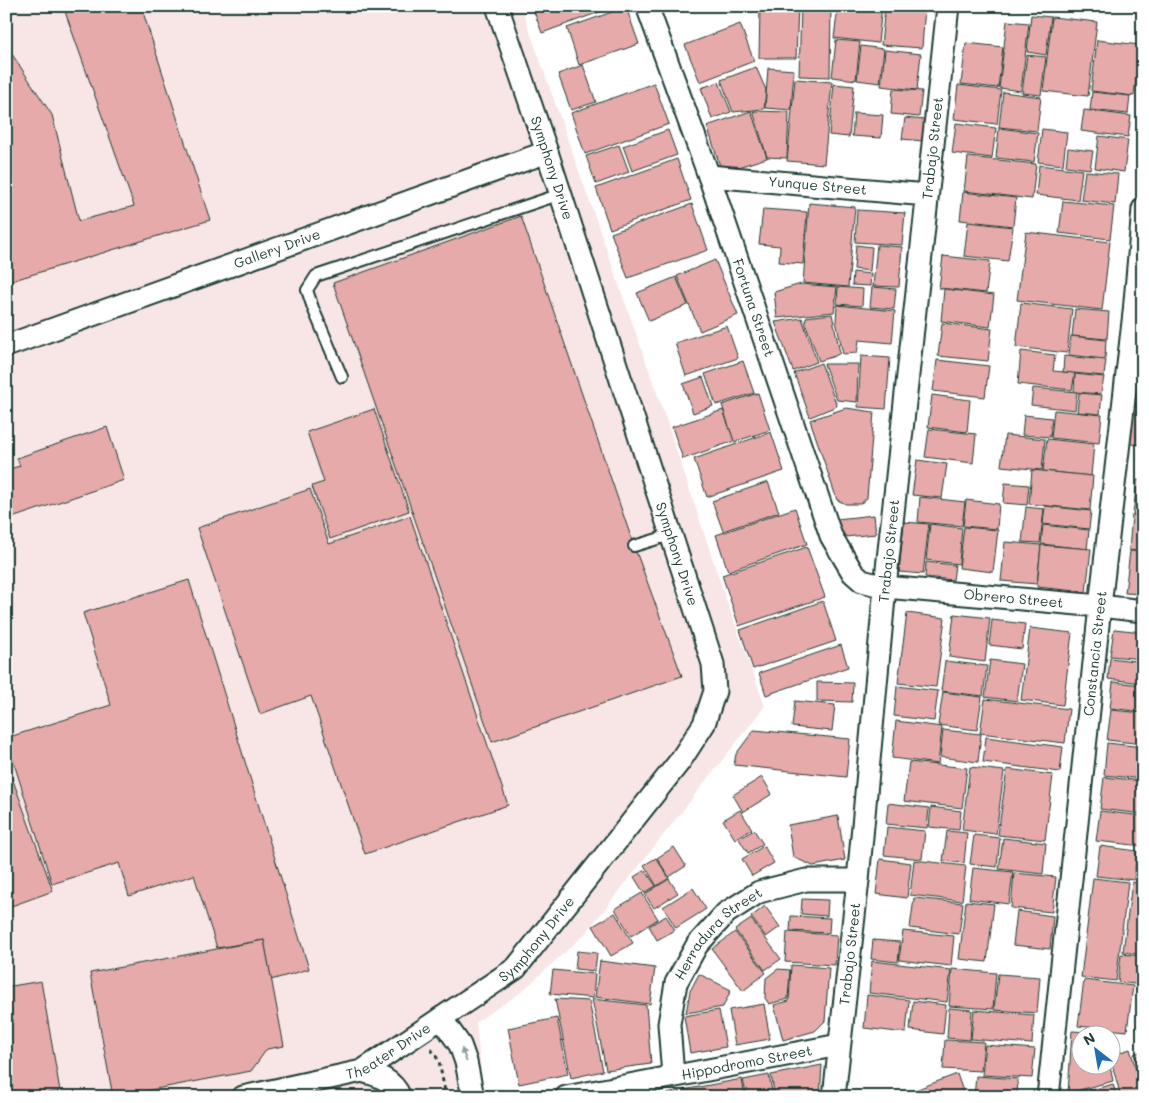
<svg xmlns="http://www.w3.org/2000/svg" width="1149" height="1103" viewBox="0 0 1149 1103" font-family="Mali,sans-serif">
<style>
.built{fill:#f7e6e5}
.building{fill:#e5aaa9;stroke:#1f3d34}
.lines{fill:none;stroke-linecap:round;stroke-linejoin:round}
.service-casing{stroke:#1f3d34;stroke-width:14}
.minor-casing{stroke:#1f3d34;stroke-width:25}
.path{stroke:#1f3d34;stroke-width:3;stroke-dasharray:4 4;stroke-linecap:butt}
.service{stroke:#fff;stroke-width:10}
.minor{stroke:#fff;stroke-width:21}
.oneway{fill:#8f9e9a}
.labels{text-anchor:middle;stroke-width:4;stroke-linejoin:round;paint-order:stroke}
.street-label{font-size:14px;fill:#1f3d34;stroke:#fff}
</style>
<rect width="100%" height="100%" fill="#fff"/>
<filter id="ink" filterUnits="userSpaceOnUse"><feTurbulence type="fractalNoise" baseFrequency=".02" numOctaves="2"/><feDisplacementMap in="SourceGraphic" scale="10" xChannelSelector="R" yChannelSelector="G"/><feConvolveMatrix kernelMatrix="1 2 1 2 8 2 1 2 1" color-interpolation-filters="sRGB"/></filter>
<g filter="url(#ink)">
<path class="built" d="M6 6H521L666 419 727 602 765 706 586 933 520 993 476 1022 482 1083 405 1097H6Z"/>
<g class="building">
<path d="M63 6H141L210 220 11 281 6 266V45L52 115 79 221 134 206Z"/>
<path d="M532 6H616L542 33Z"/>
<path d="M760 6H798L796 58H759Z"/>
<path d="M801 6H831L830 77 799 76Z"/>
<path d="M838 6H882L878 43 834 38Z"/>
<path d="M885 6H925L922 48 881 45Z"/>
<path d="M626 7 639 44 579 65 567 28Z"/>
<path d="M1031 15 1051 17 1046 55 1027 52Z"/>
<path d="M1052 17 1097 22 1088 96 1043 91Z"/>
<path d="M1007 21 1029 23 1021 91 999 88Z"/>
<path d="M740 24 754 61 700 82 685 45Z"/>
<path d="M836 40 860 42 856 80 832 77Z"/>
<path d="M1097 40 1140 45 1134 96 1091 91Z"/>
<path d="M966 43 1003 47 998 88 961 84Z"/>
<path d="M861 46 884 49 880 83 857 80Z"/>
<path d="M885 50 921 54 917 90 881 86Z"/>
<path d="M1027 55 1046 57 1041 95 1022 93Z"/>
<path d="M583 65 596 102 571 110 558 74Z"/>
<path d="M756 67 766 90 764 109 733 112 721 80Z"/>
<path d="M768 68 794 70 791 110 765 108Z"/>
<path d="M795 79 832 82 824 164 787 161Z"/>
<path d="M719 82 731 112 712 119 701 88Z"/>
<path d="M654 83 669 124 585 154 571 113Z"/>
<path d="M834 84 854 86 849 137 829 135Z"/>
<path d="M958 85 1001 90 997 124 954 119Z"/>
<path d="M893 89 922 91 919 117 891 114Z"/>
<path d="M1003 92 1041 97 1037 131 999 127Z"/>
<path d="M1092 92 1130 96 1128 114 1090 110Z"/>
<path d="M1084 110 1131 116 1128 137 1081 131Z"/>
<path d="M751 111 767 158 722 172 707 126Z"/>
<path d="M753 111 789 112 787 158 767 157Z"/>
<path d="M854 113 883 115 881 138 852 136Z"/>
<path d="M905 118 925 120 923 141 902 139Z"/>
<path d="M956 123 996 128 992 158 952 153Z"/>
<path d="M999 128 1038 133 1034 162 996 158Z"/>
<path d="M1042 129 1067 132 1063 165 1038 162Z"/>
<path d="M668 130 677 155 632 171 623 146Z"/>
<path d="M1099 136 1128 140 1124 172 1095 168Z"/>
<path d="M619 145 629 172 596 184 586 156Z"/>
<path d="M1068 148 1093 151 1090 169 1066 166Z"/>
<path d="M968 157 1036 164 1032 199 964 191Z"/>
<path d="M677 159 691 200 610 229 596 188Z"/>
<path d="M1039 165 1082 170 1078 200 1036 195Z"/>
<path d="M1085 171 1118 174 1115 204 1081 200Z"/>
<path d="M963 192 1016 198 1013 226 960 220Z"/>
<path d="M1063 201 1114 206 1110 239 1059 233Z"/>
<path d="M809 203 855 207 848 287 803 283Z"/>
<path d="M692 204 708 250 628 278 611 233Z"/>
<path d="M763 209 807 212 803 264 779 262 780 246 759 244Z"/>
<path d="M857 210 905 213 902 245 855 242Z"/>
<path d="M521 216 634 546 682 676 492 742 333 283Z"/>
<path d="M968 222 1013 227 1008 261 964 256Z"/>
<path d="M1026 232 1110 242 1102 310 1017 300Z"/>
<path d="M856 245 872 247 870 271 854 269Z"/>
<path d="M877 245 902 247 899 287 873 286Z"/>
<path d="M943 256 990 261 986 293 939 288Z"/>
<path d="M715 260 738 315 700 331 677 276Z"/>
<path d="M853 272 871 274 870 286 852 285Z"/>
<path d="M676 277 688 305 649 321 637 293Z"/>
<path d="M801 284 837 287 834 312 777 318 774 292Z"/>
<path d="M838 287 863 289 862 306 837 304Z"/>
<path d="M872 287 896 289 894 309 870 307Z"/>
<path d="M944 289 994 295 990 327 941 321Z"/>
<path d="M1021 303 1072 309 1067 353 1016 347Z"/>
<path d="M837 305 895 311 892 343 859 340 857 353 843 354 836 321Z"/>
<path d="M1075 309 1109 312 1107 339 1072 336Z"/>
<path d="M832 314 840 353 835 356 819 361 805 322 806 317Z"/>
<path d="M802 318 817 362 793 371 775 322Z"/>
<path d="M942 323 992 329 988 361 938 356Z"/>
<path d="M727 326 738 358 686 376 675 343Z"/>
<path d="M1071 336 1106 340 1105 359 1069 355Z"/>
<path d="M1021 351 1055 355 1053 371 1075 373 1072 390 1018 384Z"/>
<path d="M861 356 890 358 886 409 858 407Z"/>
<path d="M1064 356 1106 360 1104 376 1063 372Z"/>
<path d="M937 360 989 366 985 397 933 391Z"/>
<path d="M743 361 754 393 716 405 705 374Z"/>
<path d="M821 363 837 406 810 417 794 373Z"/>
<path d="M824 364H858L857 402 837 400Z"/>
<path d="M1075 374 1104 377 1101 394 1074 392Z"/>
<path d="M703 377 713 406 693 413 683 384Z"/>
<path d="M1137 379H1143V404L1134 403Z"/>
<path d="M1033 388 1077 392 1075 410 1031 405Z"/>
<path d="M758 393 770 430 734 442 722 405Z"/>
<path d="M1079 393 1102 395 1100 414 1077 412Z"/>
<path d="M932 395 970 400 967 432 928 427Z"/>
<path d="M1135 404 1143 405V445L1130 444Z"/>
<path d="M846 408 874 412 867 498 860 504H846L837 500 810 420Z"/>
<path d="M374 409 409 511 330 539 312 486 324 482 307 432Z"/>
<path d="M723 410 734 441 683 459 672 427Z"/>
<path d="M1054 410 1102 415 1099 443 1051 438Z"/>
<path d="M1024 415 1052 418 1050 437 1022 435Z"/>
<path d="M107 427 124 480 6 520V470L20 466 17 458Z"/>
<path d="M929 429 976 434 973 463 925 457Z"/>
<path d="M771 432 784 471 707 497 694 459Z"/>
<path d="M1005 435 1045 439 1042 470 1001 466Z"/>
<path d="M1047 439 1094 444 1091 476 1043 471Z"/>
<path d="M917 460 947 464 942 498 912 495Z"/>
<path d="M1032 470 1093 476 1090 510 1029 504Z"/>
<path d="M1137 480 1143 481V515L1133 514Z"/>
<path d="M768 482 779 512 723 531 712 501Z"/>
<path d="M1005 483 1029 485 1027 505 1003 503Z"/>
<path d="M310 489 329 544 410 516 508 805 365 854 311 696 260 714 197 528Z"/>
<path d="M920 497 965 502 962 526 918 522Z"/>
<path d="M966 500 999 504 997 529 963 526Z"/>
<path d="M1045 506 1091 511 1089 529 1043 524Z"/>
<path d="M1026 507 1044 509 1040 543 1022 542Z"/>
<path d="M795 508 807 544 728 571 716 535Z"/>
<path d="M874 515 876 534 845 537 840 533 837 519Z"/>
<path d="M1132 515 1143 516V552L1129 550Z"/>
<path d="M904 522 929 524 923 574 899 572Z"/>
<path d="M930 524 962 528 959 564 926 560Z"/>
<path d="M1043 525 1089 530 1087 549 1041 544Z"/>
<path d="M964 527 998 530 993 572 959 568Z"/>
<path d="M1005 542 1041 545 1037 584 1001 581Z"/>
<path d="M1041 545 1091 549 1086 592 1037 587Z"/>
<path d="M807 547 825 597 739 626 722 575Z"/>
<path d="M1130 551 1143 552V594L1125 593Z"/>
<path d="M926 562 955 565 953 580 925 577Z"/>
<path d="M189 580 309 969 271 980 264 940 217 948 194 875 129 896 119 863 52 884 6 738 111 705 83 613Z"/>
<path d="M823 601 836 641 753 669 740 630Z"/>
<path d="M907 613 945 618 936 687 898 683Z"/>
<path d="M954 614 990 618 985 662 949 657Z"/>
<path d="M992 620 1025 624 1022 649 989 645Z"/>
<path d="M1030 628 1072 633 1063 705 1021 700Z"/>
<path d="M1114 629 1143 632V659L1110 656Z"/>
<path d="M841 645 848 667 766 695 759 673Z"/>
<path d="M1110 658 1143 662V683L1108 679Z"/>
<path d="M990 660 1022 664 1017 701 985 697Z"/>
<path d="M945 661 987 666 983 696 941 691Z"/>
<path d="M817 682 853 683 852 702 817 701Z"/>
<path d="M1113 682 1143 685V712L1110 708Z"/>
<path d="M897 686 938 691 934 721 894 716Z"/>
<path d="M943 692 982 697 977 730 938 725Z"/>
<path d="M985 699 1069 709 1065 743 980 733Z"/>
<path d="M795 701 835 705 832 731 792 727Z"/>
<path d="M1111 710 1143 713V744L1107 740Z"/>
<path d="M896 721 942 727 938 764 892 758Z"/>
<path d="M754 730 850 739 846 777 734 765 736 754Z"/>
<path d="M943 730 981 734 978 762 940 757Z"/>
<path d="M986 737 1063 747 1060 772 983 762Z"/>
<path d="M1107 743 1143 747V779L1104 775Z"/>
<path d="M6 761 53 891 6 908Z"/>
<path d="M909 762 967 768 962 808 904 801Z"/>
<path d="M970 767 1004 771 996 834 962 830Z"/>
<path d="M1007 769 1053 775 1045 840 998 835Z"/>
<path d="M762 777 772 794 743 812 733 795Z"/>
<path d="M1104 777 1143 781V814L1100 809Z"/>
<path d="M888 803 929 808 927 828 886 824Z"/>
<path d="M931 807 961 811 959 830 929 827Z"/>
<path d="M740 810 752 829 735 839 723 820Z"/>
<path d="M1100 811 1143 816V846L1096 841Z"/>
<path d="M838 816 845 860 813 866 793 857 788 825Z"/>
<path d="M887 827 925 831 922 859 884 855Z"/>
<path d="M754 830 763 844 748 853 739 839Z"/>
<path d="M947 831 967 833 964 863 943 861Z"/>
<path d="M974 835 1000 838 997 867 970 864Z"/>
<path d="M1003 838 1046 843 1043 874 999 869Z"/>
<path d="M764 846 774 863 752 876 742 859Z"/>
<path d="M1100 846 1137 851 1134 880 1096 876Z"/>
<path d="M674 847 686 866 669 877 657 858Z"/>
<path d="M1141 850H1143V882L1137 881Z"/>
<path d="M656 858 669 878 657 886 644 865Z"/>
<path d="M880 859 911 863 907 898 876 894Z"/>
<path d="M914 860 966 866 962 901 910 895Z"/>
<path d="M973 868 1013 872 1009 904 969 899Z"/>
<path d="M645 870 656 886 644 893 634 877Z"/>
<path d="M1014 873 1056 877 1052 912 1011 908Z"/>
<path d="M1093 878 1128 882 1116 981 1081 977Z"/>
<path d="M669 879 678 893 654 908 645 894Z"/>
<path d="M1132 882 1143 884V955L1123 952Z"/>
<path d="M693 888 706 909 676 928 663 907Z"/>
<path d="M642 893 658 919 631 936 615 909Z"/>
<path d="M914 898 963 903 959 934 910 928Z"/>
<path d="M802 899 828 900 827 916 801 914Z"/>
<path d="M966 901 994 904 987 962 959 959Z"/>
<path d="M765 906 780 927 766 937 751 917Z"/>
<path d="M1017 911 1053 916 1050 949 1013 945Z"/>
<path d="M615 913 633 943 611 956 593 926Z"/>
<path d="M666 916 675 930 657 940 649 926Z"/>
<path d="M791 916 830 918 829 933 790 931Z"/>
<path d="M751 919 781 959 765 970 735 930Z"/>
<path d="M903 931 954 936 951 966 899 960Z"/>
<path d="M735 932 766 973 743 991 712 949Z"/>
<path d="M787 932 837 935 835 965 785 962Z"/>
<path d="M264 940 284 1046 267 1049 251 1071 113 1097 90 973Z"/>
<path d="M873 940 900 942 898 962 871 959Z"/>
<path d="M577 951 597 953 595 971 575 969Z"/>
<path d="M1121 954 1143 956V985L1118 982Z"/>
<path d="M600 961 655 968 650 1004 595 997Z"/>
<path d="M872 961 951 970 947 1002 869 993Z"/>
<path d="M791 965 829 968 825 1021 815 1031 783 1040 774 1005 789 1001Z"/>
<path d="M778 969 790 970 788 999 769 1004 765 998 766 978Z"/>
<path d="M952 969 996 973 993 1009 949 1006Z"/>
<path d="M553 970 595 974 593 998 550 994Z"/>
<path d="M699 974 731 990 723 1007 686 1013 690 991Z"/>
<path d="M998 974 1040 977 1037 1013 994 1010Z"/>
<path d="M1084 980 1133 986 1127 1031 1078 1026Z"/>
<path d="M41 981 60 1091 28 1097H6V987Z"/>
<path d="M867 995 909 1000 906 1033 864 1028Z"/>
<path d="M555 999 589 1001 603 1071 571 1078Z"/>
<path d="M592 999 646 1005 651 1064 606 1070Z"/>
<path d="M913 1001 946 1005 943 1034 910 1030Z"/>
<path d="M764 1004 770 1039 735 1045 729 1010Z"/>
<path d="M949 1008 972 1010 970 1040 947 1038Z"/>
<path d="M719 1010 726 1047 690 1053 684 1016Z"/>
<path d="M974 1010 1034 1015 1032 1044 971 1039Z"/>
<path d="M557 1018 568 1074 519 1084 508 1028Z"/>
<path d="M1072 1031 1103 1033 1104 1036H1082V1066H1110L1113 1081 1068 1093Z"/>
<path d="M945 1040 984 1042 981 1071 943 1069Z"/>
<path d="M985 1045 1035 1049 1032 1078 982 1075Z"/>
<path d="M1130 1049 1143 1093V1097H1121L1112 1064V1055Z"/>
<path d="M1143 1051V1082L1134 1054Z"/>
<path d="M822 1065 820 1097H775L771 1075Z"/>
<path d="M957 1074 965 1097H917L915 1090Z"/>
<path d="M769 1075 773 1097H747L743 1080Z"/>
<path d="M976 1076 1018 1079 1017 1097H974Z"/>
<path d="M742 1079 745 1097H685L683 1090Z"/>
<path d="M1113 1084 1117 1097H1094L1092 1090Z"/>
<path d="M1090 1088 1093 1097H1063V1096Z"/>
<path d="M680 1091 681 1097H653Z"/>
</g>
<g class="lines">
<defs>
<g id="service">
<path d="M342 377 313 308 307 290 316 276 561 194"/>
<path d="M634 546 671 535"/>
</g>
<g id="minor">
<path id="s1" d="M647 6 709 176 831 536 853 573 862 581 885 587 1100 606 1143 611"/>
<path id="s2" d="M709 176 927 195"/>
<path id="s3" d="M6 346 547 152"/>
<path d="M441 1018 460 1045 466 1062 473 1097"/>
<path d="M362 1071C378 1075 393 1080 400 1097"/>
<path id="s4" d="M673 1076 669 1024 676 983 697 945 726 913 759 892 806 880H858"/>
<path id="s5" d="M243 1097 362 1071 516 968 680 761 704 724 715 691 713 664 547 152 497 6"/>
<path id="s6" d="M566 1097 839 1045"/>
<path id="s7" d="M834 1097 858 880 885 587 948 6"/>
<path id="s8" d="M1048 1097 1100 606 1134 313 1143 209"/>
</g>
</defs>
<use href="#service" class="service-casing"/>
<use href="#minor" class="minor-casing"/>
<path class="path" d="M431 1049 439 1061 446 1097"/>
<use href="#service" class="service"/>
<use href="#minor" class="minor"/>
</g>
<defs><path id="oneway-solid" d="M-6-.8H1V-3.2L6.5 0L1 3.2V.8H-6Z" transform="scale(1.25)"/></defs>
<use class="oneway" href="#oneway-solid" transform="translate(464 1055) rotate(-111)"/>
</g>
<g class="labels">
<g class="street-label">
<text dy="5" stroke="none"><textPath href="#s7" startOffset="954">Trabajo Street</textPath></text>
<text transform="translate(552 168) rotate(72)" y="5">Symphony Drive</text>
<text dy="5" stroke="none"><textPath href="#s2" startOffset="109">Yunque Street</textPath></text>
<text dy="5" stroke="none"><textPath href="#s3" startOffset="288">Gallery Drive</textPath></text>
<text dy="5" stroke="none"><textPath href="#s1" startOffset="320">Fortuna Street</textPath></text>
<text dy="5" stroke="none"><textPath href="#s7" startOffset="549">Trabajo Street</textPath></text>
<text transform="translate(677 554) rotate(72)" y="5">Symphony Drive</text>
<text dy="5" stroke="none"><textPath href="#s1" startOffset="769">Obrero Street</textPath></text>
<text dy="5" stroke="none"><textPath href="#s8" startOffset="446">Constancia Street</textPath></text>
<text dy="5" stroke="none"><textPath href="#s5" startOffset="342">Symphony Drive</textPath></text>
<text dy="5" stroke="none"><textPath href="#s4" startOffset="160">Herradura Street</textPath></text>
<text dy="5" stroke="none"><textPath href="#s7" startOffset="144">Trabajo Street</textPath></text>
<text dy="5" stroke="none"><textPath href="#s5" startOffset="154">Theater Drive</textPath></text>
<text dy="5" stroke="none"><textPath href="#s6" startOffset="184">Hippodromo Street</textPath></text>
</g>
</g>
<rect width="1149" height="1103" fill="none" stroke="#fff" stroke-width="25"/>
<rect x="12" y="12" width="1124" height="1078" fill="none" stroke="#1f3d34" stroke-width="2" filter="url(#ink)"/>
<g transform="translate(1096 1050) rotate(329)"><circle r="24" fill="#ffffff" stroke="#a5b1ae"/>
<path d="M0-4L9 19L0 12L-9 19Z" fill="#1f6fb2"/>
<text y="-8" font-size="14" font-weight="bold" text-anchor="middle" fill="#1f3d34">N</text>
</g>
</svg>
